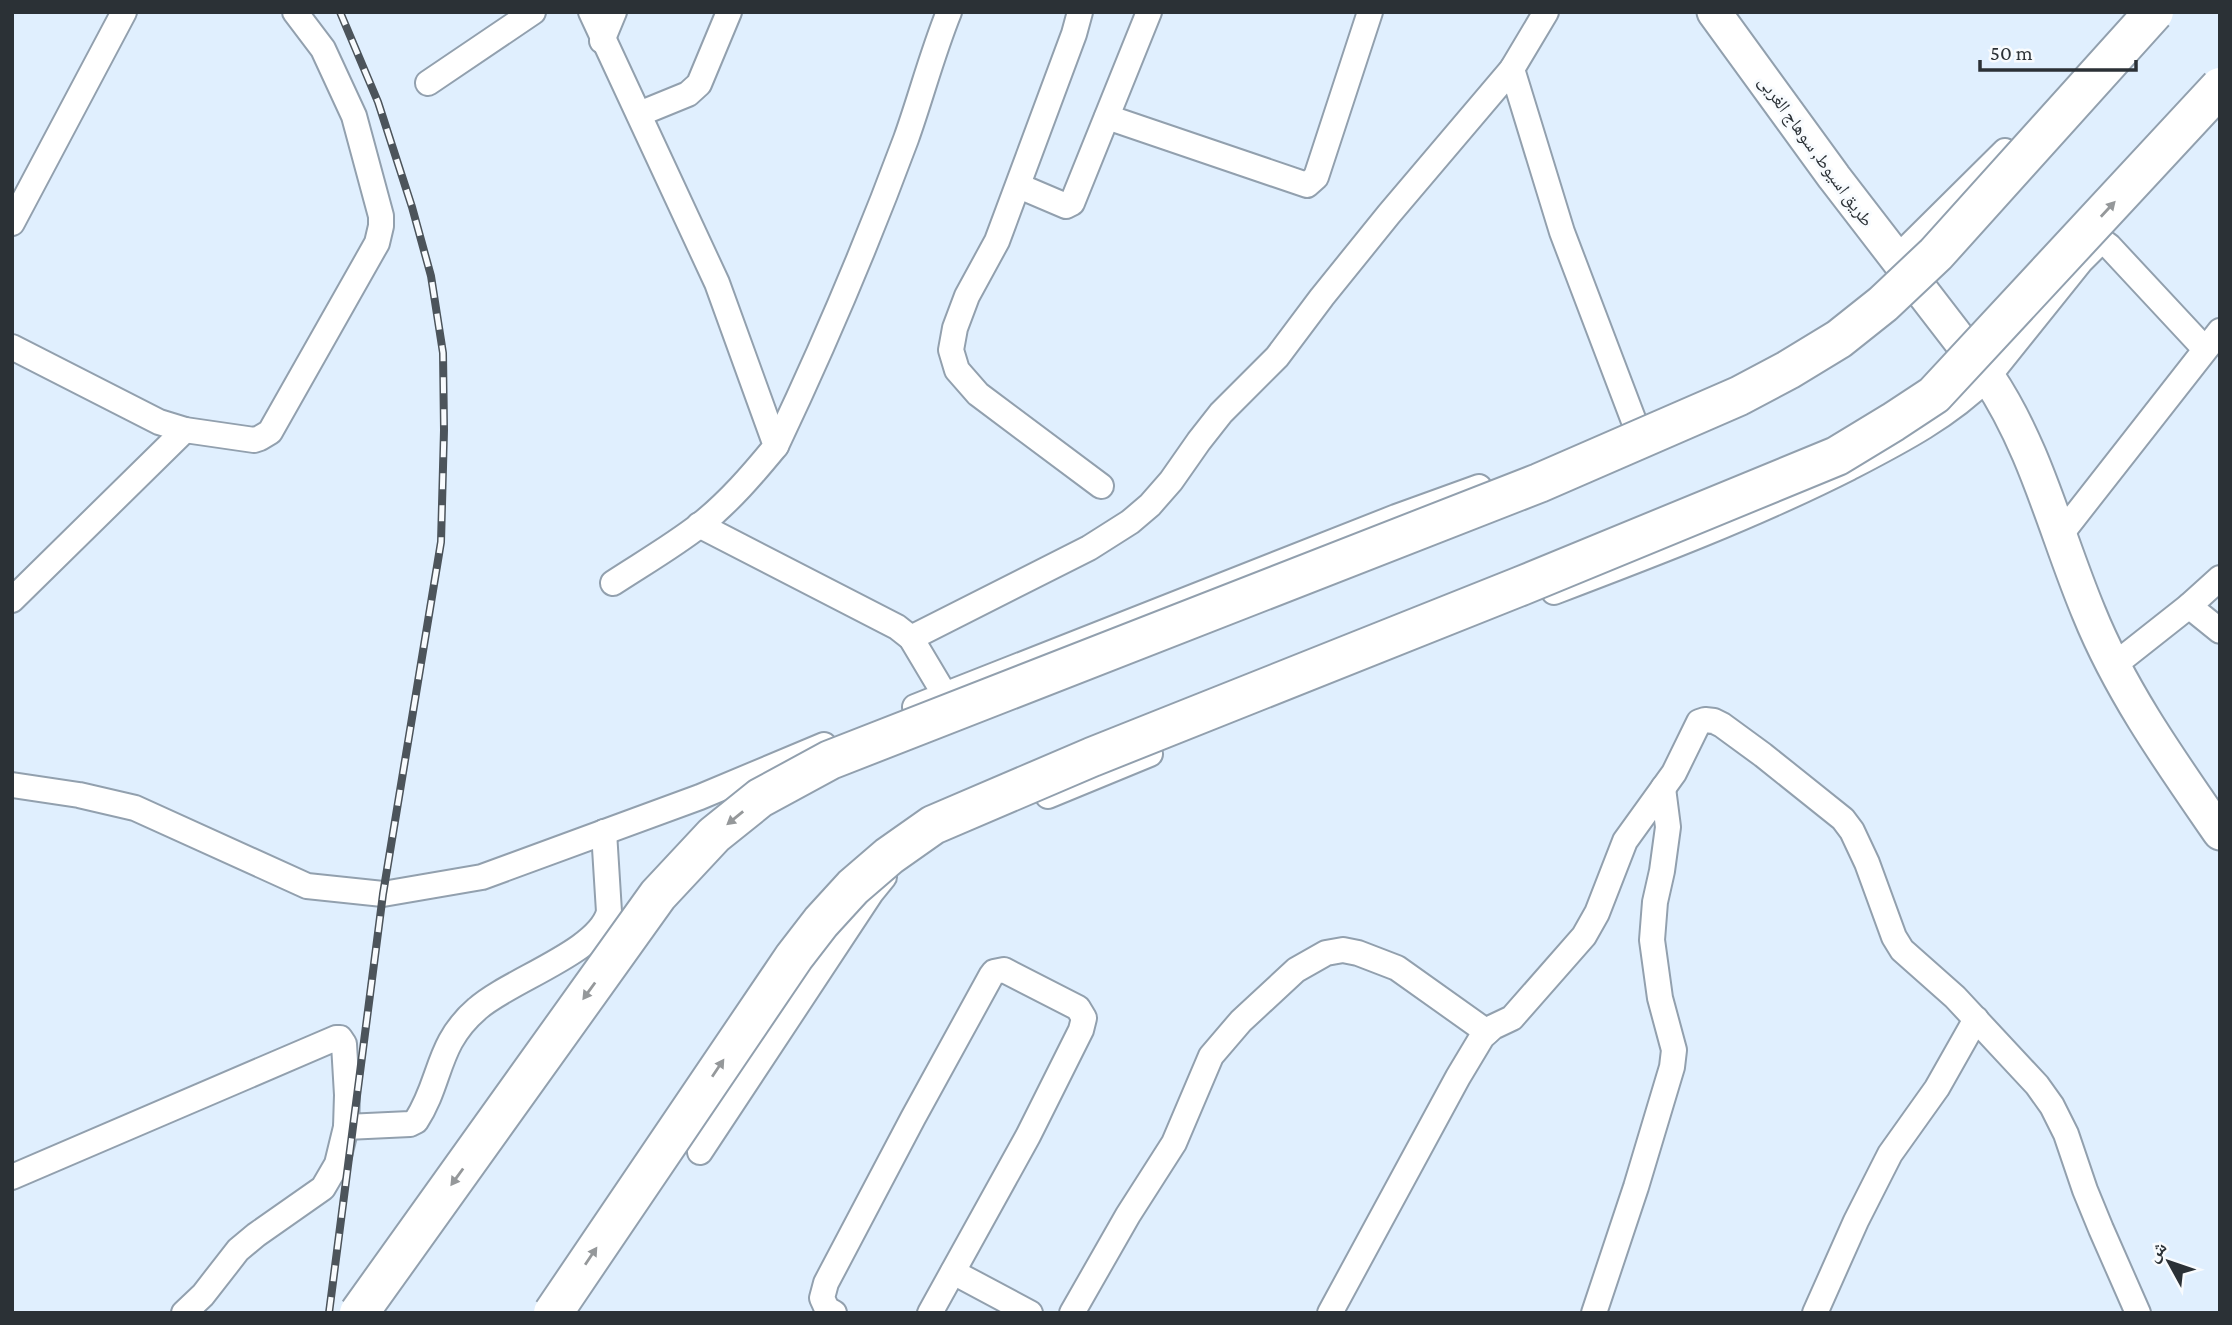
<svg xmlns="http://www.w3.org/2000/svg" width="2232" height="1325" viewBox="0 0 2232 1325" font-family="'Crimson Pro','Noto Naskh Arabic',serif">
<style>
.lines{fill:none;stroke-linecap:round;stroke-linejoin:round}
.minor-casing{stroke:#92a0ae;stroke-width:28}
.secondary-casing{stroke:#92a0ae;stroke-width:37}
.minor{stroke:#fff;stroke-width:24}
.secondary{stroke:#fff;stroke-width:33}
.rail-casing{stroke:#4c545b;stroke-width:8}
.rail{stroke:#f8fbfe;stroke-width:5;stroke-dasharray:16;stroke-linecap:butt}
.trunk-bridge-casing{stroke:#92a0ae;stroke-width:42;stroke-linecap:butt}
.trunk-bridge{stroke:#fff;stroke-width:38}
.oneway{fill:#95989a}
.labels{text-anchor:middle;stroke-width:6;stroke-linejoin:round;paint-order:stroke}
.street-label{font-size:18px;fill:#2b3136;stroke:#f8fbfe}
</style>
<rect width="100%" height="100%" fill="#e0effe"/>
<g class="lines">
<defs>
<g id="minor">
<path d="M591 12 717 283 776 446C753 474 729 502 700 525 673 546 642 564 613 583"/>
<path d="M1080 12 1074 34 997 241 967 296 955 328 951 350 957 370 978 394 1101 486"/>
<path d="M602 41 614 12"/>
<path d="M1512 69 1562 232 1635 424"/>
<path d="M428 83 533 12"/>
<path d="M639 114 688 94 699 84 729 12"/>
<path d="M1107 117 1307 185 1316 177 1370 12"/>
<path d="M1019 186 1066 206 1072 203 1149 12"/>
<path d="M12 223 124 12"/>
<path d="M1896 259 2005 151"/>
<path d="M12 347 159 422 185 430 254 440 260 438 270 432 377 243 381 226V216L354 116 323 49 295 12"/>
<path d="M776 446C824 345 867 244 906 139 921 97 932 54 949 12"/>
<path d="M699 525 897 627 911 638 945 695 915 707"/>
<path d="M2061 534 2220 331"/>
<path d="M1554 592C1654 554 1754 516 1849 468 1899 442 1948 417 1988 377L2081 261 2097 245 2105 243 2109 246 2204 348"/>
<path d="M12 600 185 430"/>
<path d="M2189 606 2220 631"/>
<path d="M911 638 1089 548 1130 522 1150 505 1171 481 1199 441 1221 413 1277 357 1322 297 1389 214 1512 69 1546 12"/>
<path d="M2113 666 2189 606 2220 578"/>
<path d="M952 692 1396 517 1479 487"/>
<path d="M12 785 79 795 135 808 307 886 383 894 482 877 700 797 824 745"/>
<path d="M1048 796 1150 754"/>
<path d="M700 1152 871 893 884 877"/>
<path d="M12 1177 336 1038H340L344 1044 347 1095 346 1127 410 1124 416 1121C442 1081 436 1044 477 1009 509 980 599 952 609 912L604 832"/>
<path d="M953 1272 1030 1313"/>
<path d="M184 1313 203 1295 238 1250 256 1235 323 1188 337 1164 346 1127"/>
<path d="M834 1313 827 1309 822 1298 826 1283 913 1118 991 976 994 972 1004 970 1078 1008 1084 1018 1081 1030 1028 1136 930 1313"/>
<path d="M1072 1313 1128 1215 1174 1143 1211 1056 1241 1021 1296 970 1326 953 1343 950 1358 953 1397 968 1487 1032"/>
<path d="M1330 1313 1458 1077 1482 1037 1493 1027 1512 1018 1584 936 1597 913 1625 841 1674 773 1699 722 1705 720 1714 721 1722 725 1763 755 1843 819 1852 831 1867 863 1894 937 1902 950 1955 997 2037 1085 2052 1106 2066 1134 2085 1190 2101 1229 2138 1313"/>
<path d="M1594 1313 1636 1187 1672 1067 1674 1050 1660 998 1652 940 1655 902 1662 871 1668 827 1663 788"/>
<path d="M1815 1313 1856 1221 1890 1154 1937 1088 1976 1019"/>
</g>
<path id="secondary" d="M1714 12 1834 177 1988 377C2036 448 2056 534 2089 613 2121 692 2171 762 2220 833"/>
</defs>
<use href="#minor" class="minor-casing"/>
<use href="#secondary" class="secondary-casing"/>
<use href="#minor" class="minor"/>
<use href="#secondary" class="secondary"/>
<defs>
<path id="rail" d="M329 1313 383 894 441 542 444 430 443 353 431 276 412 207 378 102 340 12"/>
</defs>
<use href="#rail" class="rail-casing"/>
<use href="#rail" class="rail"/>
<defs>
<g id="trunk-bridge">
<path d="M359 1313 658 895 714 835 760 798 830 760 1539 483 1739 396 1788 370 1839 339 1883 304 1936 254 2154 12"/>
<path d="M553 1313 794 957 821 922 853 887 889 856 933 825 1092 757 1521 586 1837 456 1893 422 1934 395 2220 87"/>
</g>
</defs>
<use href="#trunk-bridge" class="trunk-bridge-casing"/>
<use href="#trunk-bridge" class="trunk-bridge"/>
</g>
<defs><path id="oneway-solid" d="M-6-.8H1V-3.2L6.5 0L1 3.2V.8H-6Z" transform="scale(1.75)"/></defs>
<g class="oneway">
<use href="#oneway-solid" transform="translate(2108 209) rotate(-47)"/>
<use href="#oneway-solid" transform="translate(735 818) rotate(141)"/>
<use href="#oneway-solid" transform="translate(589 991) rotate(126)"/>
<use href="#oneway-solid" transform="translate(718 1068) rotate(-56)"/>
<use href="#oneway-solid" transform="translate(457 1177) rotate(126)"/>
<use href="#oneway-solid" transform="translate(591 1256) rotate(-56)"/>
</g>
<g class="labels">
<g class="street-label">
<text transform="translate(1816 151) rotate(54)" y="6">طريق اسيوط, سوهاج الغربى</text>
</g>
</g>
<rect width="2232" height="1325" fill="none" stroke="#2b3136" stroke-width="28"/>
<g transform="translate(2169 1262) rotate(310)" stroke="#f8fbfe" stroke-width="5" paint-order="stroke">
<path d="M0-5L12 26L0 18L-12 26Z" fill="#2b3136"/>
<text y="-10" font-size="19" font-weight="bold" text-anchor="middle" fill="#2b3136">ش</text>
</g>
<path d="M1980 60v10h156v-10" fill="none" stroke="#2b3136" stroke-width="3.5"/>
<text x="1990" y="60" font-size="21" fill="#2b3136" stroke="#f8fbfe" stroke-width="5" paint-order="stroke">50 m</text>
</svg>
